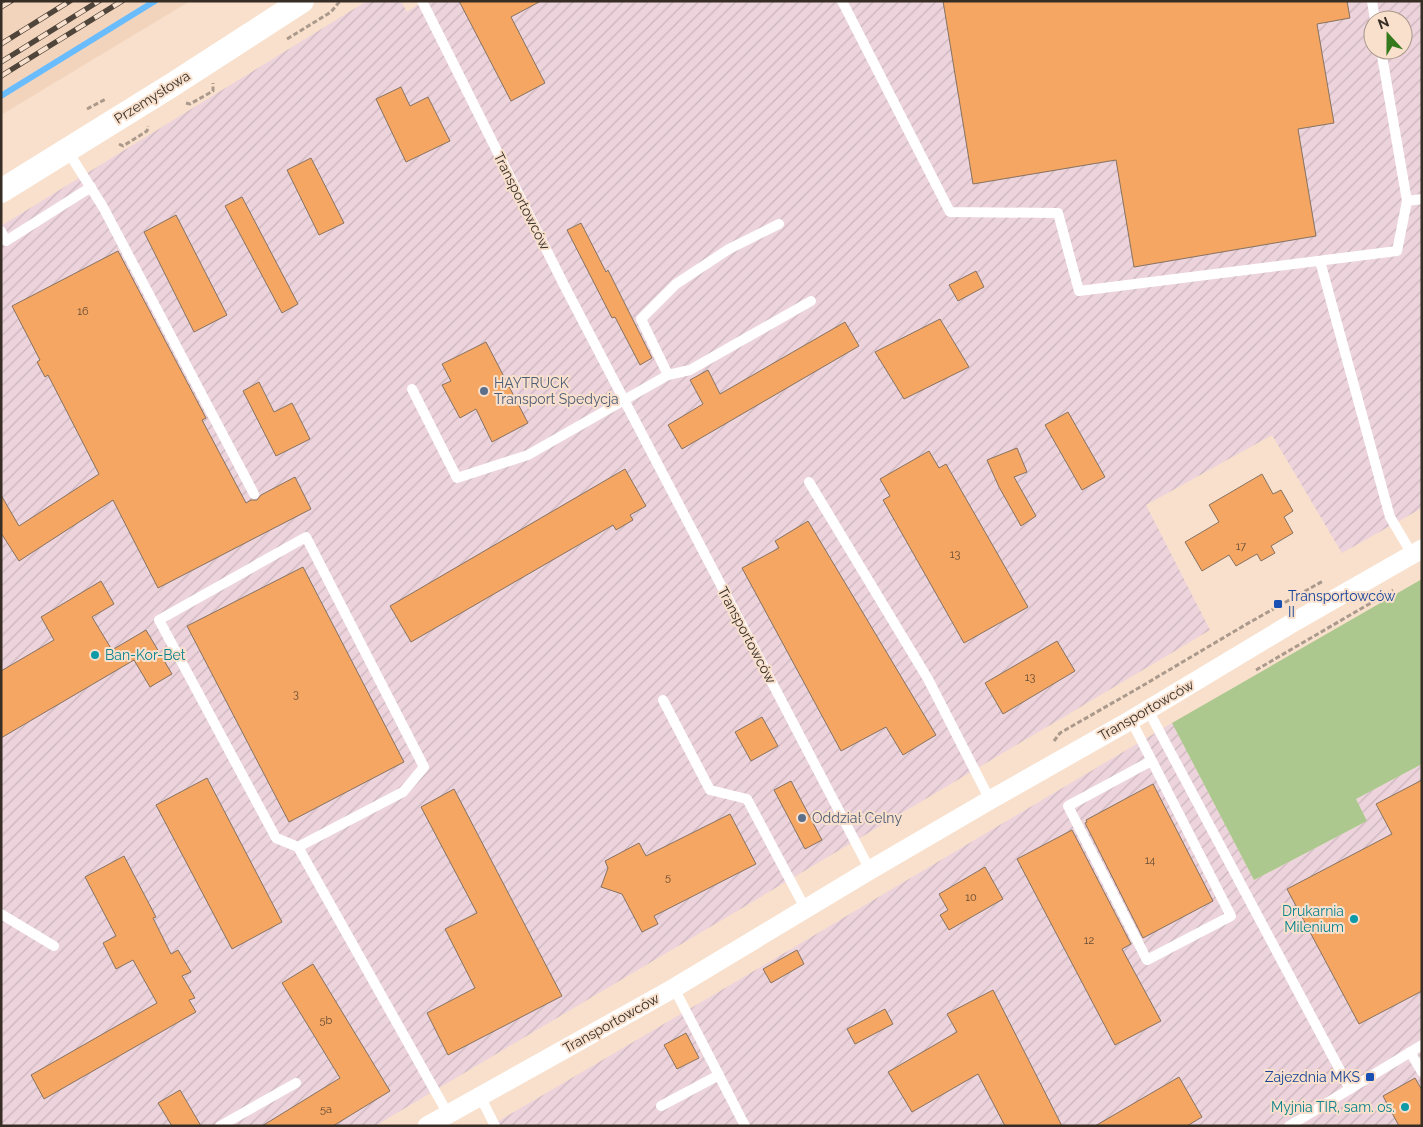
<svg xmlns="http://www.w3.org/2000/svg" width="1423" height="1127" viewBox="0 0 1423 1127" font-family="Raleway,sans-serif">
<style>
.built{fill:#f2d4bc}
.industrial{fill:url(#industrial-furrows);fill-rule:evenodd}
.grass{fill:#acc88f}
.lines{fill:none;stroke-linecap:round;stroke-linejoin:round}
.stream{stroke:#69bcfe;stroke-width:6}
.building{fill:#f4a662;stroke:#877261}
.path{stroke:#ab998b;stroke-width:3;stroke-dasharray:5 2.5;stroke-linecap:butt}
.service{stroke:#fff;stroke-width:10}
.minor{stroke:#fff;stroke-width:19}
.tertiary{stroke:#fff;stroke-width:24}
.rail-casing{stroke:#50453b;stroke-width:5.5}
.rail{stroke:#f8e0cd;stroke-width:4;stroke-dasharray:11;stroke-linecap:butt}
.service-dot{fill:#5c6f8a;stroke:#f8e0cd;stroke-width:2}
.transit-dot{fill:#1a4fb4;stroke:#f8e0cd;stroke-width:2}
.culture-dot{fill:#0f9aa8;stroke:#f8e0cd;stroke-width:2}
.labels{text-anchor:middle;stroke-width:4;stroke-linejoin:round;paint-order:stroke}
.number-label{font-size:11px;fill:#664b34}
.street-label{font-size:14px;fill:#362d25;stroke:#f8e0cd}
.service-label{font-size:14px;fill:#4e5e75;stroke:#f8e0cd;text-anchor:start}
.transit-label{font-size:14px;fill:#164399;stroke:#f8e0cd;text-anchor:start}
.culture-label{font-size:14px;fill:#0d838f;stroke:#f8e0cd;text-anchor:end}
</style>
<defs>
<pattern id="industrial-furrows" width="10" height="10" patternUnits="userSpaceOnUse" patternTransform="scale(1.25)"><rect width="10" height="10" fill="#ecd3dc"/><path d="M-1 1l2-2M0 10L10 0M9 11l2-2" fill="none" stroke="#cbb5bd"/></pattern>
</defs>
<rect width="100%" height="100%" fill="#f8e0cd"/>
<path class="built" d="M10 1H190L1 115V7Z"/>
<g class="industrial">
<path d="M367 1H401L407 12 424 1H1422V508L1342 553 1272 435 1146 505 1210 630 375 1126H1V226ZM1373 20H1403V50H1373Z"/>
<path d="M1172 723 1254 880 1367 821 1356 799 1422 764V1126H490L715 994Z"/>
</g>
<path class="grass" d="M1422 579V764L1356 799 1367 821 1254 880 1172 723Z"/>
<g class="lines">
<path class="stream" d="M1 96 155 1"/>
</g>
<g class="building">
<path d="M459 1H541L511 17 545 83 511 101Z"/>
<path d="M943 1H1347L1350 18 1317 24 1334 123 1298 129 1316 236 1134 267 1116 160 973 184Z"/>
<path d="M401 87 410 106 428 97 450 141 406 162 376 99Z"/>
<path d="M311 158 344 223 319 235 287 170Z"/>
<path d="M242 197 298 304 282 313 225 206Z"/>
<path d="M176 215 227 315 194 332 144 232Z"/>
<path d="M581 223 606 272 608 270 652 358 640 365 615 317 612 318 567 230Z"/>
<path d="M118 251 206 418 202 420 246 503 251 500H257L261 495 295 477 311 509 158 588 113 500 19 561 1 533V495L19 526 99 474 48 375 45 377 37 362 40 360 12 306Z"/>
<path d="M976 271 984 287 958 301 949 285Z"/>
<path d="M940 319 969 367 904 399 875 352Z"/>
<path d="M845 322 859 346 682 449 668 425 703 404 690 380 708 370 720 394Z"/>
<path d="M486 342 528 423 492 442 476 409 460 418 442 385 451 381 442 364Z"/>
<path d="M259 382 274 412 292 403 310 439 276 456 243 391Z"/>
<path d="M1068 412 1105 477 1082 490 1045 425Z"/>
<path d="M1017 448 1027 472 1014 477 1036 516 1021 526 999 487 987 460Z"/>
<path d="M929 451 939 468 946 464 1028 607 964 643 883 500 890 496 880 479Z"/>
<path d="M625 469 646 506 630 515 633 520 616 530 613 525 411 642 390 606Z"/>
<path d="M1262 474 1273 494 1281 490 1293 511 1284 517 1293 533 1271 546 1275 553 1261 561 1257 554 1236 566 1229 555 1202 571 1185 542 1219 522 1209 505Z"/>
<path d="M808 521 936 735 903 755 886 727 841 751 742 568 779 548 775 541Z"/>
<path d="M303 567 404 762 289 822 187 626Z"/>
<path d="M101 581 114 604 92 617 112 650 146 630 172 674 150 687 134 660 1 738V671L54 640 41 617Z"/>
<path d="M1057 641 1075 671 1003 714 985 683Z"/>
<path d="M762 717 778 746 751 761 735 732Z"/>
<path d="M207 778 282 922 232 949 156 805Z"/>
<path d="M1422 780V991L1359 1024 1287 889 1392 834 1376 804Z"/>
<path d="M791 781 822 840 805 849 774 790Z"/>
<path d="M1153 784 1213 901 1143 938 1085 823 1087 822 1086 820Z"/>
<path d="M454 789 562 996 448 1055 427 1013 475 988 445 929 477 913 421 807Z"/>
<path d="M730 814 756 864 654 916 658 924 642 932 622 894 601 887 608 868 605 861 639 843 646 856Z"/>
<path d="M1072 830 1131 944 1122 949 1161 1021 1115 1045 1017 859Z"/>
<path d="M124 856 156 917 153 918 171 954 178 950 191 972 182 976 195 998 189 1000 196 1012 44 1099 31 1075 157 1003 133 960 116 969 103 943 116 936 85 877Z"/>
<path d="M985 867 1003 899 949 930 940 915 948 910 939 894Z"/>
<path d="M797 950 804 964 771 983 763 969Z"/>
<path d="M313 964 390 1091 333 1126H262L340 1078 282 983Z"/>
<path d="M993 990 1062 1126H1005L978 1074 912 1112 888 1072 957 1032 947 1014Z"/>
<path d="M885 1009 893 1024 855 1044 847 1029Z"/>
<path d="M686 1033 699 1058 677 1069 664 1045Z"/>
<path d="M1179 1077 1202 1117 1187 1126H1095Z"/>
<path d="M1415 1078 1422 1090V1126H1399L1383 1096Z"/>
<path d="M180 1090 201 1126H172L158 1103Z"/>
</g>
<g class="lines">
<g class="path">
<path d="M287 39 331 12 340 1"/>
<path d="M186 103 190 104 213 91V83"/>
<path d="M87 109 106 99"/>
<path d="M119 144 123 146 147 131 148 126"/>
<path d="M1256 670 1393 590"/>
<path d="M1054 741 1060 733 1142 686 1245 625 1323 581"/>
</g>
<g class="service">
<path d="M422 1 565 287 870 870"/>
<path d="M842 1 950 212 1058 213 1079 291 1397 251 1407 201"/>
<path d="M1372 1 1375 20"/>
<path d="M1381 50 1407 201 1422 199"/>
<path d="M67 150 103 207 254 494"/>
<path d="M1 231 6 241 91 187"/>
<path d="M1320 261 1390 517 1412 554"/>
<path d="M668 375 641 319 676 284 729 249 779 224"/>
<path d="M412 389 457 478 528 455 668 375 690 370 811 301"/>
<path d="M809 482 928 679 990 800"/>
<path d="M663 700 710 790 747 799 805 908"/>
<path d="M1148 710 1350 1089"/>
<path d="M1131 720 1231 916 1147 960 1068 806 1151 761"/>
<path d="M298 847 403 792 424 767 306 537 159 620 276 838 298 847 448 1114"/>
<path d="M1 914 54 946"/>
<path d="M674 988 745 1126"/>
<path d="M1410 1052 1422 1072"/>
<path d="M480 1096 495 1126"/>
<path d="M661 1106 719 1075"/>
<path d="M220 1126 296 1083"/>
<path d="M1289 1126 1422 1045"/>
</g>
<path class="minor" d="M427 1126 674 988 870 870 990 800 1131 720 1289 625 1422 549"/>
<path class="tertiary" d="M1 191 172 85 302 1"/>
<defs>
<g id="rail">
<path d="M1 7 11 1"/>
<path d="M1 44 70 1"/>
<path d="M1 62 99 1"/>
<path d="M1 76 122 1"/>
</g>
</defs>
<use href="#rail" class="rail-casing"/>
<use href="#rail" class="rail"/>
</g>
<g class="service-dot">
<circle cx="484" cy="391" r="5"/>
<circle cx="802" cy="818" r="5"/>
</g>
<g class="transit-dot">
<rect x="1273" y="599" width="10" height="10" rx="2.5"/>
<rect x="1365" y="1072" width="10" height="10" rx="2.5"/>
</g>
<g class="culture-dot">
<circle cx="95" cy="655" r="5"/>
<circle cx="1354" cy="919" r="5"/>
<circle cx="1405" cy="1107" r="5"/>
</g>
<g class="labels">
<g class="number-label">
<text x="83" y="315">16</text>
<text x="1241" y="550">17</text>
<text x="955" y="558">13</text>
<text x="1030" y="681">13</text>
<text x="296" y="698">3</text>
<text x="1150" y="864">14</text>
<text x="668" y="881">5</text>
<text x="971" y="901">10</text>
<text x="1089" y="944">12</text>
<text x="326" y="1024">5b</text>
<text x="326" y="1113">5a</text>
</g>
<g class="street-label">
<text transform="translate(152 97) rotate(-32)" y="5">Przemysłowa</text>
<text transform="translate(522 201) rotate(63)" y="5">Transportowców</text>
<text transform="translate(747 635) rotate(62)" y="5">Transportowców</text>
<text transform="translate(1146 710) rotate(-30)" y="5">Transportowców</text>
<text transform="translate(611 1023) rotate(-29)" y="5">Transportowców</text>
</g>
<g class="service-label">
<text x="494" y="388">HAYTRUCK<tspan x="494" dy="16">Transport Spedycja</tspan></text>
<text x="812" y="823">Oddział Celny</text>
</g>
<g class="transit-label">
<text x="1288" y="601">Transportowców<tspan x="1288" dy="16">II</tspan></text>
<text x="1360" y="1082" text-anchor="end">Zajezdnia MKS</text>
</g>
<g class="culture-label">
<text x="105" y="660" text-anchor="start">Ban-Kor-Bet</text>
<text x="1344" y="916">Drukarnia<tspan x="1344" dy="16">Milenium</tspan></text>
<text x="1395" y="1112">Myjnia TIR, sam. os.</text>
</g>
</g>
<rect width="1423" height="1127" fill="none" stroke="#362d25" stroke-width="5"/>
<g transform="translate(1388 35) rotate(339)"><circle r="24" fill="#f8e0cd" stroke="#aa988a"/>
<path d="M0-4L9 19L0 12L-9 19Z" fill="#34791b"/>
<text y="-8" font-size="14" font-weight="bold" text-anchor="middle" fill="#362d25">N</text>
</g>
</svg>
